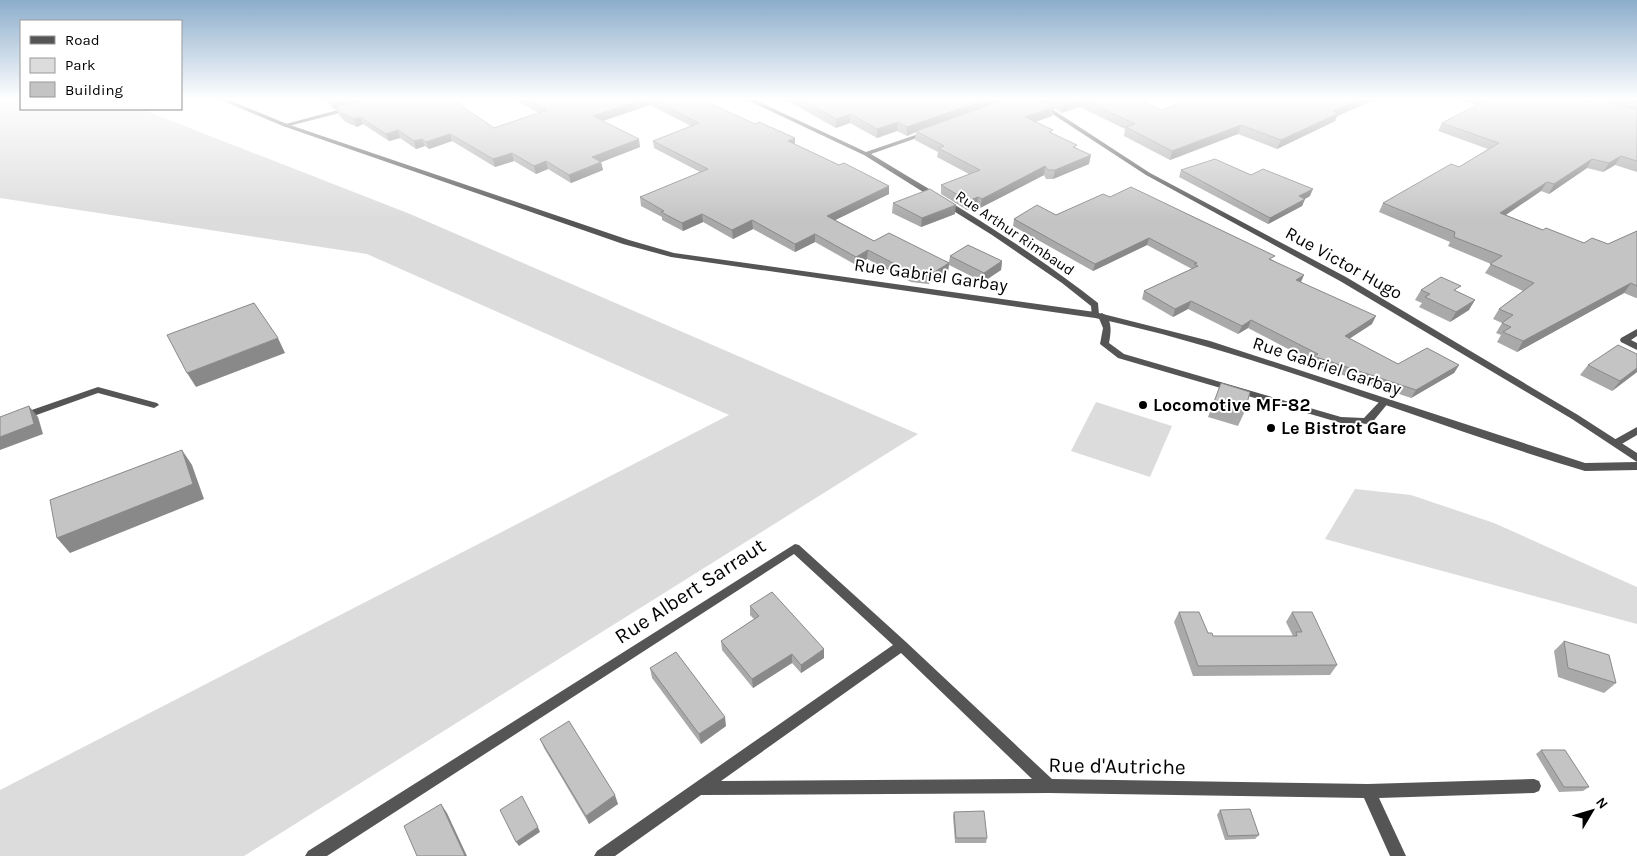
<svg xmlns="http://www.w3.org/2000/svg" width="1637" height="856" viewBox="0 0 1637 856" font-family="Karla,sans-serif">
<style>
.green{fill:#dcdcdc}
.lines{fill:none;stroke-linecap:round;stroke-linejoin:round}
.service{fill:#555;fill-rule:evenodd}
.minor{fill:#555;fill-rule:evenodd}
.tertiary{fill:#555;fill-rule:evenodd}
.wall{fill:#a9a9a9}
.shaded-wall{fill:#898989}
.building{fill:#c4c4c4;stroke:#898989}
.poi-dot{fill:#000;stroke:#fff;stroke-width:2}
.labels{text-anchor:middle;stroke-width:4;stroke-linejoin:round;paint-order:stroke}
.far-street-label{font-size:15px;fill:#000;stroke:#fff}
.street-label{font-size:18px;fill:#000;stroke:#fff}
.poi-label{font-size:18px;font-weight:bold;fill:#000;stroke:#fff;text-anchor:start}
.near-street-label{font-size:21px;fill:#000;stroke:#fff}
</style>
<rect width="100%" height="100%" fill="#fff"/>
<g class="green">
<path d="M0 100H21V109H141L410 214 918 434 244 856H0V790L729 415 367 254 0 198Z"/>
<path d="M1096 402 1172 426 1150 477 1071 451Z"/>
<path d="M1355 489 1411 495 1494 523 1637 587V624L1325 539Z"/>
</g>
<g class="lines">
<g class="service">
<path d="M1102 313C1113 319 1111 332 1109 343L1124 354 1341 417 1364 418 1381 400 1384 399 1389 402 1371 424 1341 423 1118 358 1100 344 1103 328 1098 316Z"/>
<path d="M98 387 157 403 159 405 154 408 98 393 0 428V421Z"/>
</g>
<g class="minor">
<path d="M747 100H755L866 152 927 131H931V133L871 154C949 201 1027 247 1098 303L1099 315 1098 317H1092L1091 306 1062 283 992 235 864 155Z"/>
<path d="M349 107 351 108V110L285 127 282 125Z"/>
<path d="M1637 329V336L1631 340 1637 343V350L1621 342 1620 340 1621 338Z"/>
<path d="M1637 427V435L1620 445H1612L1611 443 1612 441Z"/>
<path d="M795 544 799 545 906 642 1052 779 1368 784 1534 779 1539 781 1541 786 1539 791 1534 793 1379 798 1406 856H1390L1364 798 1049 793 701 795 615 856H594L597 851 893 645 794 554 327 856H305L308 851ZM901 653 1032 779 721 781Z"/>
</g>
<g class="tertiary">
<path d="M220 100H229L287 124 629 240 674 253 1095 312 1210 341 1585 463 1637 462V470L1585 471C1421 422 1262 354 1095 318L671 257 623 244 283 126Z"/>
<path d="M1031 100H1038L1150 173 1346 277 1578 415 1637 453V462L1572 419 1340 281 1146 175Z"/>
</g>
</g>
<g class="wall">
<path d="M325 100H453L494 128 539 113 519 102 518 100H708V102L795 145 839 165 889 186V194L835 220 874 241 949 262 950 256 1002 261 1001 270 983 282 949 265 948 271 928 284 911 282 867 259 856 265 815 242 795 252 753 229 733 239 703 222 683 231 662 220V217L641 206 640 197 700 172 654 148 653 141 691 126 650 105 602 121 640 147 601 162 603 170 571 183 548 169 536 174 514 161 495 167 452 141 429 149 425 146 416 149 400 138 389 141 363 124 357 127 344 121 339 115 336 109H334Z"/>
<path d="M786 100H1141L1161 110 1188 100H1374L1337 116 1335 121 1277 149 1238 134 1170 160 1124 136 1125 129 1080 107 1061 113 1054 108 1052 116 1035 122 1077 148 1089 164 1053 179H1046L1044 175 980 208 977 206 967 210 941 194V185L969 174 937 157 938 152 915 140 916 132 907 136 897 131 877 138 850 123 836 128Z"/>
<path d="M1462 100H1584L1591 102 1594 100H1637V172L1615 165 1603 172 1587 168 1549 194 1541 191 1506 215 1543 230 1584 243 1608 244 1637 231V298H1636L1624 293 1517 352 1497 342 1501 335 1496 333 1502 323 1493 319 1499 309 1523 291 1485 273 1491 264 1448 246 1450 242 1379 212 1383 203 1459 167 1488 149 1438 131 1442 123 1477 105Z"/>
<path d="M1181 170 1251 175 1310 196 1305 199 1302 206 1268 224 1179 177Z"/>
<path d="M1110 197 1273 260 1301 282 1372 324 1349 339 1398 364 1459 365 1454 373 1411 398 1310 364 1311 361 1248 328 1238 334 1188 309 1173 317 1142 299 1144 291 1192 269 1147 245 1093 271 1013 226 1014 219 1056 215Z"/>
<path d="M893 203 955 214 921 227 892 213Z"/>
<path d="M1421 290 1457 292 1469 310 1450 322 1419 307 1422 303 1415 300Z"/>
<path d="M1637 354V372L1612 391 1580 375 1588 365Z"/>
<path d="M1221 383 1245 411 1238 426 1208 417Z"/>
<path d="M750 606 824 649V658L801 673 792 663 753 688 722 650 721 641 754 619 750 615Z"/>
<path d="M1179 612 1213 636H1293L1286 622 1292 612 1337 665 1330 675 1193 676 1174 622Z"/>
<path d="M1564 641 1616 683 1604 693 1558 677 1554 651Z"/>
<path d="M650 668 726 726 701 744 652 678Z"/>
<path d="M540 739 618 804 589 824 544 748Z"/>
<path d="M1541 750 1589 787 1583 791 1559 792 1536 754Z"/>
<path d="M1220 810 1259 835 1255 839 1225 840 1217 815Z"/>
<path d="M954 812 987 838 986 843H955L953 816Z"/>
</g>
<g class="shaded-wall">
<path d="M338 100H368L334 109 331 102Z"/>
<path d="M642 100H649L650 105 594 124 593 116Z"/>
<path d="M984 100H1007L916 131V132L907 136V127Z"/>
<path d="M1076 100H1081L1080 107 1061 113 1063 104Z"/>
<path d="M1358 100H1374L1337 116 1335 121 1277 149 1281 140 1333 111Z"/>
<path d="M1054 107 1052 116 1023 126 1025 117Z"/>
<path d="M851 114 850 123 836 128V119Z"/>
<path d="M360 117 363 124 357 127 354 119Z"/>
<path d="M898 122 897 131 877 138V129Z"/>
<path d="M1241 125 1238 134 1170 160 1172 151Z"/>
<path d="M398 130 400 138 389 141 386 134Z"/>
<path d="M450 134 452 141 429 149 426 142Z"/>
<path d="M795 138V146L788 141Z"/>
<path d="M422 139 425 146 416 149 414 141Z"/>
<path d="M639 139 640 147 594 165 592 157Z"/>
<path d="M512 153 514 161 495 167 493 159Z"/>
<path d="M1091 155 1089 164 1053 179 1055 170Z"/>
<path d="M1621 156 1615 165 1603 172 1609 163Z"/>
<path d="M1592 159 1587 168 1549 194 1554 184Z"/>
<path d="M546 161 548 169 536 174 534 166Z"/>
<path d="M601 162 603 170 571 183 569 175Z"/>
<path d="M1045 166 1044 175 980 208 982 199Z"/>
<path d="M1547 182 1541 191 1495 222 1500 213Z"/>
<path d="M889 186V194L827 224V216Z"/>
<path d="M1313 189 1310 196 1297 203 1299 196Z"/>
<path d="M978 197 977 206 967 210 968 201Z"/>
<path d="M1305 199 1302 206 1268 224 1270 218Z"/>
<path d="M956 205 955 214 921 227 922 218Z"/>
<path d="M702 214 703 222 683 231 682 223Z"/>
<path d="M752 220 753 229 733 239 732 230Z"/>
<path d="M815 234V242L795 252V244Z"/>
<path d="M1149 238 1147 245 1093 271 1095 264Z"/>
<path d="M868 250 867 259 856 265V257Z"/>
<path d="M1002 261 1001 270 983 282 984 273Z"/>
<path d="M949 263 948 271 928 284V276Z"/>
<path d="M1304 275 1301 282 1296 280Z"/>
<path d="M1631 283 1624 293 1517 352 1523 341Z"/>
<path d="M1475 300 1469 310 1450 322 1456 312Z"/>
<path d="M1191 301 1188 309 1173 317 1175 309Z"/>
<path d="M1376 316 1372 324 1341 344 1345 336Z"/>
<path d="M1251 320 1248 328 1238 334 1242 326Z"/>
<path d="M278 338 285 353 196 387 187 373Z"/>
<path d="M1459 365 1454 373 1411 398 1416 390Z"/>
<path d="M1637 368V372L1612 391 1620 381Z"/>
<path d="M29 406 38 417 43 434 0 450V437Z"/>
<path d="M182 450 192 465 204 499 70 553 57 538Z"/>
<path d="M824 649V658L801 673V665Z"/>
<path d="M792 654V663L753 688 752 679Z"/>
<path d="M725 717 726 726 701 744 699 734Z"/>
<path d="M615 795 618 804 589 824 586 816Z"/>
<path d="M441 804 447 813 467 856H465Z"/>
<path d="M538 827 540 832 519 846 516 842Z"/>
</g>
<g class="building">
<path d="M363 100H453L494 128 547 110 528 100H642L593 116 639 139 592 157 601 162 569 175 546 161 534 166 512 153 493 159 450 134 426 142 422 139 414 141 398 130 386 134 360 117 354 119 341 113 336 107Z"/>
<path d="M653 100H706L705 101 755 124 759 122 795 138 788 141 839 165 844 163 889 186 827 216 874 241 889 233 949 263 928 276 912 273 868 250 856 257 815 234 795 244 752 220 732 230 702 214 682 223 661 212 664 211 640 197 708 169 653 141 699 123Z"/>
<path d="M802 100H984L907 127 898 122 877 129 851 114 836 119Z"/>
<path d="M1004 100H1042L1054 107 1025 117 1053 130 1049 132 1077 145 1073 147 1091 155 1055 170H1048L1045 166 982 199 978 197 968 201 941 185 980 170 938 148 944 146 916 131Z"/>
<path d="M1056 100H1076L1063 104Z"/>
<path d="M1085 100H1141L1161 110 1188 100H1358L1333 111 1339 113 1281 140 1241 125 1172 151 1126 127 1135 124Z"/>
<path d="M1486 100H1584L1591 102 1594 100H1603L1637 110V161L1621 156 1609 163 1592 159 1554 184 1547 182 1500 213 1543 230 1546 228 1584 243 1592 238 1608 244 1637 231V286L1631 283 1523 341 1503 332 1511 327 1502 323 1513 315 1499 309 1534 283 1490 264 1502 256 1454 237 1455 232 1383 203 1451 164 1459 167 1499 143 1442 123Z"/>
<path d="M1215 159 1251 175 1263 169 1313 189 1299 196 1305 199 1270 218 1181 170Z"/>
<path d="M1131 187 1275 256 1269 259 1304 275 1296 280 1376 316 1345 336 1398 364 1427 348 1459 365 1416 390 1313 356 1318 354 1251 320 1242 326 1191 301 1175 309 1144 291 1198 266 1194 264 1197 263 1149 238 1095 264 1014 219 1037 205 1056 215 1103 194 1110 197Z"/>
<path d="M930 189 956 205 922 218 893 203Z"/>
<path d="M968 245 1002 261 984 273 950 256Z"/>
<path d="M1441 277 1461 286 1454 290 1475 300 1456 312 1425 297 1430 294 1421 290Z"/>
<path d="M254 303 278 338 187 373 167 335Z"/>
<path d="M1618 345 1637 354V368L1620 381 1588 365Z"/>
<path d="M1221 383 1250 392 1245 411 1214 402Z"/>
<path d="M29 406 34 424 0 437V417Z"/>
<path d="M182 450 193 484 57 538 50 500Z"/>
<path d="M772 592 824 649 801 665 792 654 752 679 721 641 759 616 750 606Z"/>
<path d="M1179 612H1199L1208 633H1212L1213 636H1297L1296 632H1302L1292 612H1312L1337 665 1198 666Z"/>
<path d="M1564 641 1609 655 1616 683 1568 668Z"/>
<path d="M676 652 725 717 699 734 650 668Z"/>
<path d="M569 721 615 795 586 816 540 739Z"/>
<path d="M1541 750H1565L1589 787H1564Z"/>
<path d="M522 796 538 827 516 842 500 810Z"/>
<path d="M441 804 465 856H417L404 826Z"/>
<path d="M1250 809 1259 835 1228 836 1220 810Z"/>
<path d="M984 811 987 838H956L954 812Z"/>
</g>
<linearGradient id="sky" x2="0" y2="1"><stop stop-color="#8cadcc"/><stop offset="0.45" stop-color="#fff"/><stop offset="1" stop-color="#fff" stop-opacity="0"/></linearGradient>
<rect width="1637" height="220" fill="url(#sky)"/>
<g class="poi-dot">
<circle cx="1143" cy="405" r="5"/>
<circle cx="1271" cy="428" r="5"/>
</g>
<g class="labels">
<g class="far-street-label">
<text transform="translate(1015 233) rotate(34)" y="5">Rue Arthur Rimbaud</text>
</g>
<g class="street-label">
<text transform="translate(1344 263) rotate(29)" y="6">Rue Victor Hugo</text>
<text transform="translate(931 275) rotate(8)" y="6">Rue Gabriel Garbay</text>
<text transform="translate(1327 366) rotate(18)" y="6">Rue Gabriel Garbay</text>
</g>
<g class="poi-label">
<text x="1153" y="411">Locomotive MF-82</text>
<text x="1281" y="434">Le Bistrot Gare</text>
</g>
<g class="near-street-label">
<text transform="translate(690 591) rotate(-33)" y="7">Rue Albert Sarraut</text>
<text transform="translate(1117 766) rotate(1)" y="7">Rue d'Autriche</text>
</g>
</g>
<rect x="20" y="20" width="162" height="90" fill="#ffffff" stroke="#999999"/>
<rect x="30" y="36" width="25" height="8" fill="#555555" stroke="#999999"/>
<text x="65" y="45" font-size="15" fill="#000000">Road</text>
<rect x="30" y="58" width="25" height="15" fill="#dcdcdc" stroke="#999999"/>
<text x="65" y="70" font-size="15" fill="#000000">Park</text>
<rect x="30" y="82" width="25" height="15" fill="#c4c4c4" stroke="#999999"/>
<text x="65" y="95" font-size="15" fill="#000000">Building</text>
<g transform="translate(1592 811) rotate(52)" stroke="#ffffff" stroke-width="4" paint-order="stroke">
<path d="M0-4L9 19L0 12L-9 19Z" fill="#000000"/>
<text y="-8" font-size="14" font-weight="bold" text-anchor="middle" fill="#000000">N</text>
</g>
</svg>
